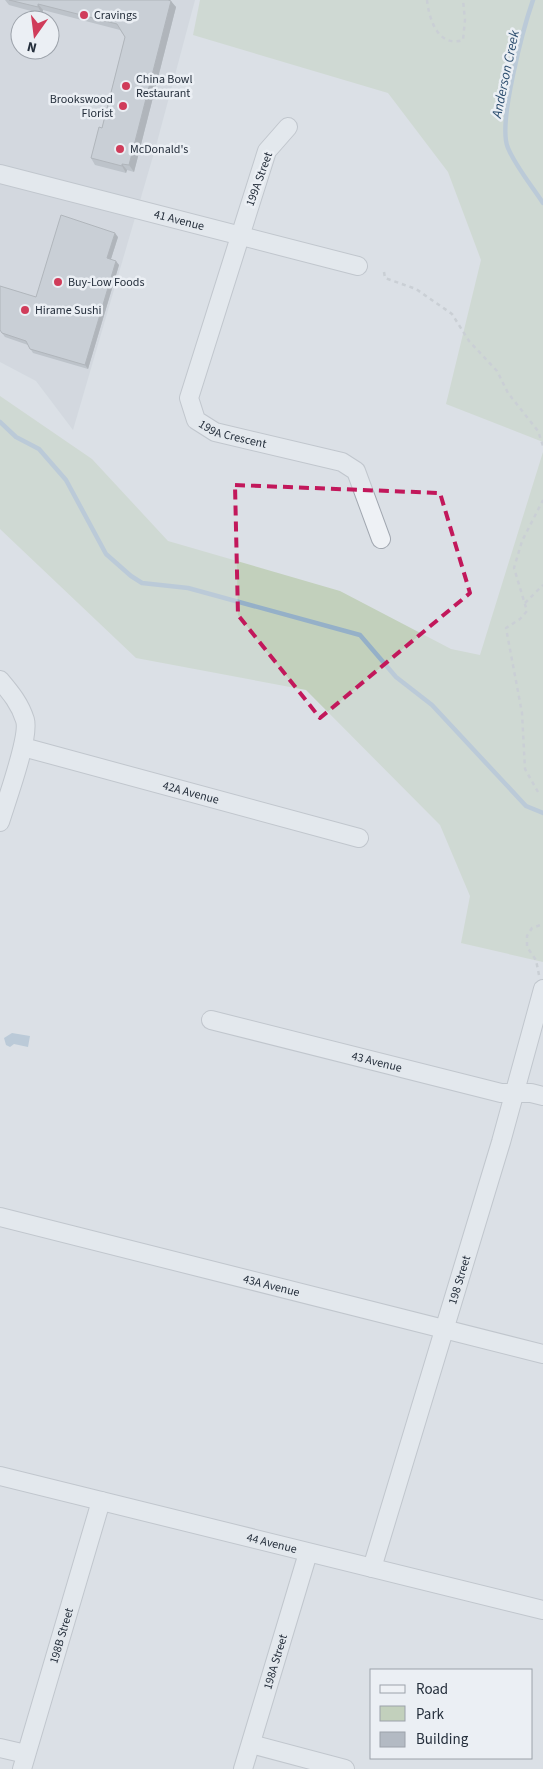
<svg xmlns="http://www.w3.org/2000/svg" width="543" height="1769" viewBox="0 0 543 1769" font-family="'Source Sans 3',sans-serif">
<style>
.built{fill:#c9cfd8;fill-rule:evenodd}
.green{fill:#c2d0bc}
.water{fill:#95b0c8}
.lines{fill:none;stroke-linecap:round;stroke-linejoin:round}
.stream{stroke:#95b0c8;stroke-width:4.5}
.minor-casing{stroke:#a1a7b0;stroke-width:20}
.path{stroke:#b6bbc1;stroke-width:2.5;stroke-dasharray:4 4;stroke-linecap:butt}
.minor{stroke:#eef1f5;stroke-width:18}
.wall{fill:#9aa0a8}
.shaded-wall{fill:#7d8288}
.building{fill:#b3bac3;stroke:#7d8288}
.marked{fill:none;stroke:#c2185b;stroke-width:4;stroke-dasharray:10 6;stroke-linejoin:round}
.poi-dot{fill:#d03c5a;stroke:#ebeff4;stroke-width:2}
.labels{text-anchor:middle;stroke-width:5;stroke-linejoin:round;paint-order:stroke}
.poi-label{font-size:12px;fill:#252f3c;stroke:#ebeff4;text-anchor:start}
.street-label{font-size:12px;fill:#252f3c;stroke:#ebeff4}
.water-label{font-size:14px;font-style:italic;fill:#2f5071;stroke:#ebeff4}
</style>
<rect width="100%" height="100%" fill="#dbe0e6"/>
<path class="built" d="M0 0H195L156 146 73 430 36 381 0 362ZM20 20H50V50H20Z"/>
<g class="green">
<path d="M200 0H543V442L446 404 481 260 448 172 388 93 193 35Z"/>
<path d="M0 396 92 459 168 541 340 591 451 649 480 655 543 452V962L461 943 470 896 440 825 306 690 136 658 0 529Z"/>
</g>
<path class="water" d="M12 1033 30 1036 28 1047 14 1044 10 1047 6 1045 4 1038Z"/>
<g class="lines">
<g class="stream">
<path d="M533 0C524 26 497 124 508 148 516 167 532 186 543 203"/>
<path d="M0 422 16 437 39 449 66 480 106 554 131 576 142 583 188 588 360 635 396 677 432 705 526 806 543 813"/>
</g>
<defs>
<g id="minor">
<path id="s1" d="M288 127 267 151 189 398 196 420 215 432 342 462 356 471 381 539"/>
<path id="s2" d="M0 174 358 266"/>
<path d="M0 680C11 693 20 704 25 720 30 737 6 802 0 822"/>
<path id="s3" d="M23 747 359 838"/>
<path id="s4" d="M211 1020 501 1093H531L543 1096"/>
<path id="s5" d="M0 1217 543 1354"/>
<path id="s6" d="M0 1476 543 1610"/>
<path id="s7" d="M372 1568 501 1142 543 989"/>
<path d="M251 1744 345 1769"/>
<path d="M0 1748 26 1754"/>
<path id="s8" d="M22 1769 101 1501"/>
<path id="s9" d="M243 1769 308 1553"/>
</g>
</defs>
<use href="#minor" class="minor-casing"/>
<g class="path">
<path d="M427 0C429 19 438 48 463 40L465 20 463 0"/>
<path d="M384 272 385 278 416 289 452 314 469 341 497 371 508 393 538 431 543 446"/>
<path d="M525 603 543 585"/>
<path d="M538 792 525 769 522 713 506 628 520 619 527 611 514 568 522 541 543 500"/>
<path d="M539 975 536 960 527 947V936L532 928 543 924"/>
</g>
<use href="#minor" class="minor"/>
</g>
<g class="wall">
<path d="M5 0H168L176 7 134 172 127 170 126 173 95 165 91 158 102 128 125 37 120 30 43 10 42 14 9 5Z"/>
<path d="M118 237 111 259 119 265 88 369 33 353 28 345 5 337 2 333 36 297Z"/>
</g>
<g class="shaded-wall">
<path d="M171 1 176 7 134 172 129 165Z"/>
<path d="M38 4 43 10 42 14 38 7Z"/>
<path d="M122 164 127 170 126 173 122 166Z"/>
<path d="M115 233 118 237 110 262 107 258Z"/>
<path d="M116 261 119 265 88 369 85 365Z"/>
</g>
<g class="building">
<path d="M9 0H168L171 1 129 165 122 164V166L91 158 99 127 102 128 125 37 117 24 38 4V7Z"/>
<path d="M61 215 115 233 107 258 116 261 85 365 30 349 26 341 2 333 0 330V286L36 297Z"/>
</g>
<path d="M0 0H543V1769H0ZM235 485 440 493 470 593 320 718 238 615Z" fill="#dbe0e6" fill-opacity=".55" fill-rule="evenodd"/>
<path class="marked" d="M235 485 440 493 470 593 320 718 238 615Z"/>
<g class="poi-dot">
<circle cx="84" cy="15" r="5"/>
<circle cx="126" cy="86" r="5"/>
<circle cx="123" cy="106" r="5"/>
<circle cx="120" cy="149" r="5"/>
<circle cx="58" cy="282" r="5"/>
<circle cx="25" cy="310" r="5"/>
</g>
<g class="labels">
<g class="poi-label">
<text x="94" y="19">Cravings</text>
<text x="136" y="83">China Bowl<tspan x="136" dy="14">Restaurant</tspan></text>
<text x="113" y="103" text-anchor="end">Brookswood<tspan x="113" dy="14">Florist</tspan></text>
<text x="130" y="153">McDonald's</text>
<text x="68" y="286">Buy-Low Foods</text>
<text x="35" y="314">Hirame Sushi</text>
</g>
<g class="street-label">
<text transform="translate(259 179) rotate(-70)" y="4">199A Street</text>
<text dy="4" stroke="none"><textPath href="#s2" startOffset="185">41 Avenue</textPath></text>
<text dy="4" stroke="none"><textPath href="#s1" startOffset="354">199A Crescent</textPath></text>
<text dy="4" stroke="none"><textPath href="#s3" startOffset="174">42A Avenue</textPath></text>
<text dy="4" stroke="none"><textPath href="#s4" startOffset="171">43 Avenue</textPath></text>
<text dy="4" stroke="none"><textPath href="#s7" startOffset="301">198 Street</textPath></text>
<text dy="4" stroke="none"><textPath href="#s5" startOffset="280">43A Avenue</textPath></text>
<text dy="4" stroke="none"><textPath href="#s6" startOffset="280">44 Avenue</textPath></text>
<text dy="4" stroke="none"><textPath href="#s8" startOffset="139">198B Street</textPath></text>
<text dy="4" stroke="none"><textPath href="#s9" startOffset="112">198A Street</textPath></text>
</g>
<g class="water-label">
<text transform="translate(505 74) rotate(-78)" y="5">Anderson Creek</text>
</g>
</g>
<rect x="370" y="1669" width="162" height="90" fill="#ebeff4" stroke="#9ca2aa"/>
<rect x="380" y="1685" width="25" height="8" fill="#eef1f5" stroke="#9ca2aa"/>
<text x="416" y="1694" font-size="15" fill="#252f3c">Road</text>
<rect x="380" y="1706" width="25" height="15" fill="#c2d0bc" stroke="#9ca2aa"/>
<text x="416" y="1719" font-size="15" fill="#252f3c">Park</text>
<rect x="380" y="1732" width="25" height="15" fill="#b3bac3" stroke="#9ca2aa"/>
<text x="416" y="1744" font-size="15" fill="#252f3c">Building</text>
<g transform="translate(35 35) rotate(194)"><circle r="24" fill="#ebeff4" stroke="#9ca2aa"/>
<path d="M0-4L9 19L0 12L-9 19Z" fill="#d03c5a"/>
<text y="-8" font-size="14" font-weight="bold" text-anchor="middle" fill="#252f3c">N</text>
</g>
</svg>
